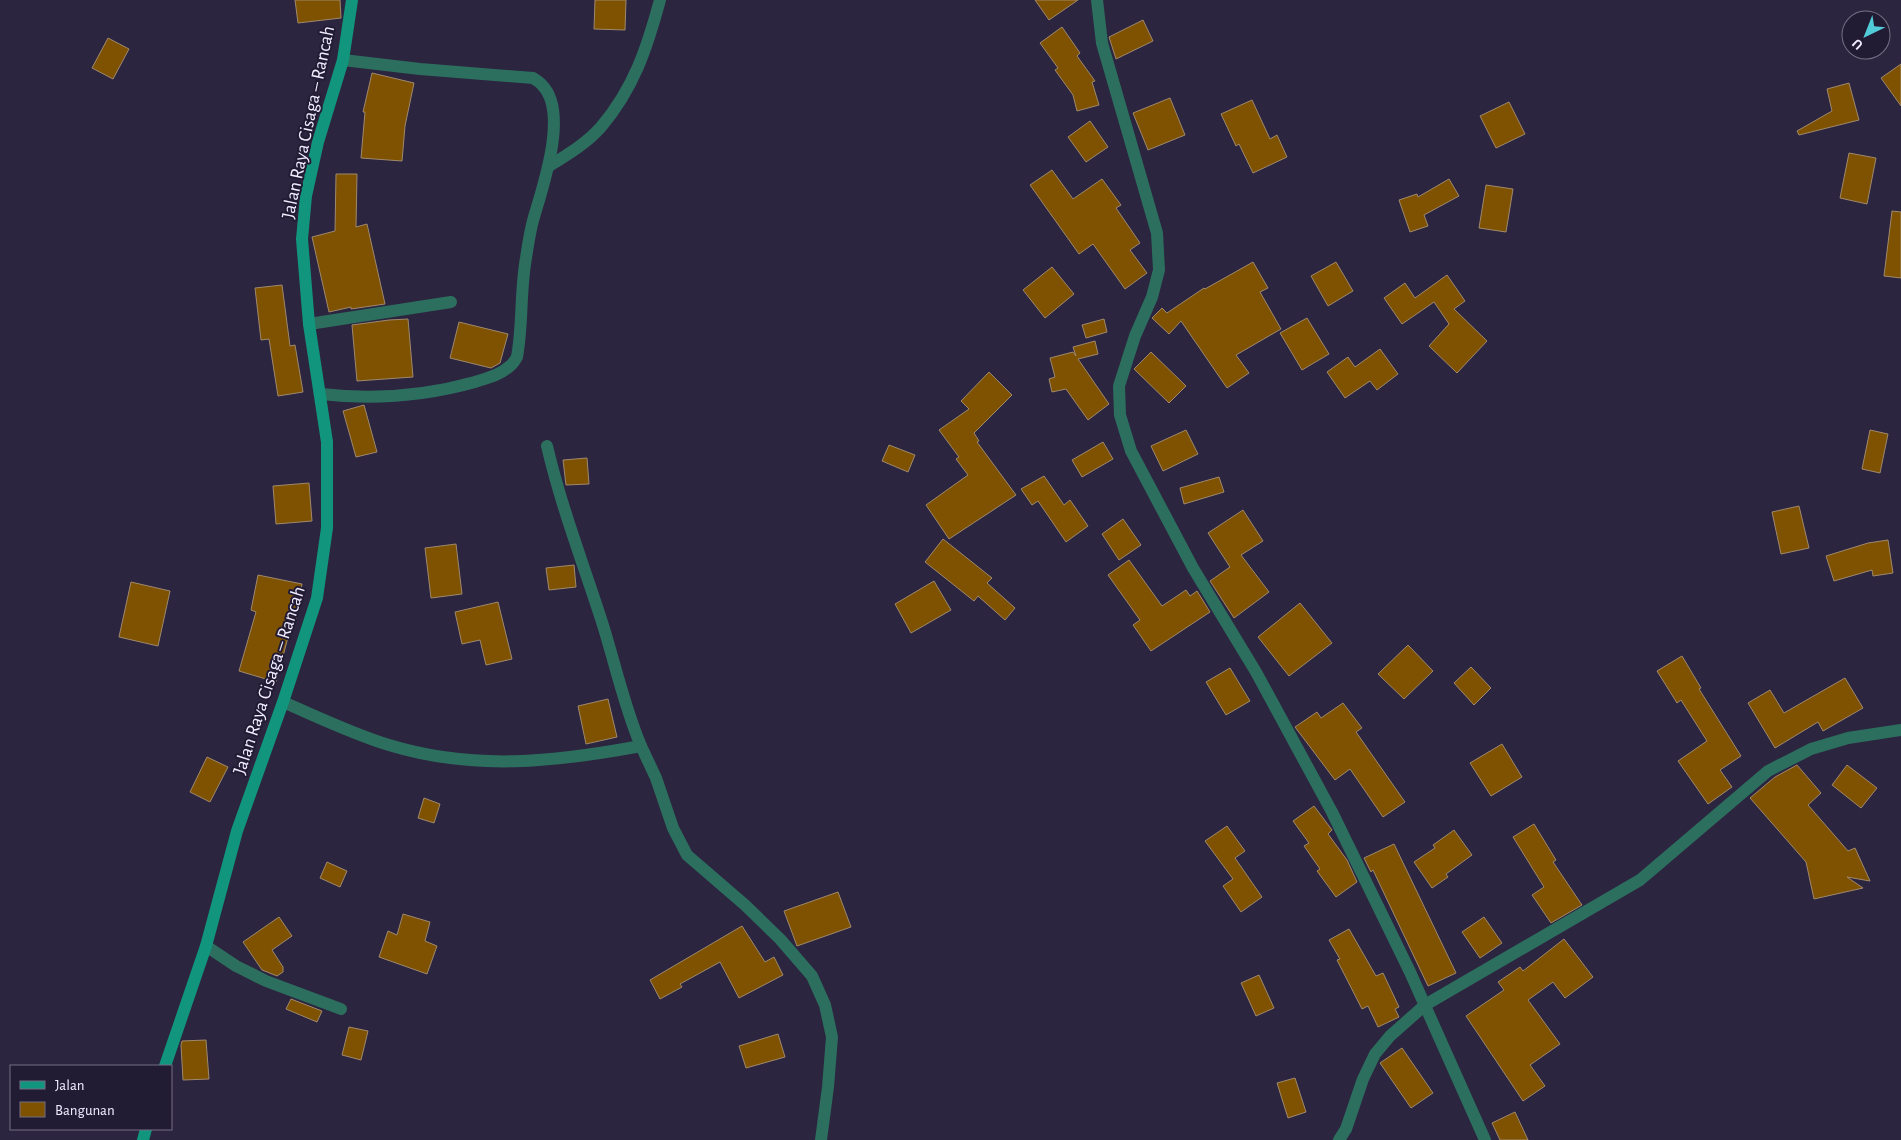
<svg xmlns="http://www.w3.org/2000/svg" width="1901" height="1140" viewBox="0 0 1901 1140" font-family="'Alegreya Sans',sans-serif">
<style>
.building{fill:#7e5201;stroke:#9f896d}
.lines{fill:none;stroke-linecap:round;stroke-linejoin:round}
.minor{stroke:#2c6f5f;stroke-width:12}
.secondary{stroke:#11957d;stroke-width:12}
.labels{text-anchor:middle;stroke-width:4;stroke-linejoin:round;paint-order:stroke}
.street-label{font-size:19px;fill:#f1edff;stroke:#221b34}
</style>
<rect width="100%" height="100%" fill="#2c253f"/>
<g class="building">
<path d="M295 0H340L341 18 298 23Z"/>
<path d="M595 0H626L625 30 594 29Z"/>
<path d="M1035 0H1078L1049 20Z"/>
<path d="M1143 20 1153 41 1116 59 1109 37Z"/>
<path d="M1062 27 1080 53 1077 56 1095 81 1092 82 1099 105 1077 111 1073 95 1055 70 1058 68 1040 43Z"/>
<path d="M108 38 129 49 113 79 92 68Z"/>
<path d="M1901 64V106L1881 78Z"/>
<path d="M372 73 414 83 405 126 402 161 361 158 365 112H363Z"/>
<path d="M1849 83 1859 120 1799 135 1797 131 1832 111 1827 89Z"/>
<path d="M1170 98 1185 135 1148 150 1133 113Z"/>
<path d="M1252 100 1270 139 1277 135 1287 157 1253 173 1239 144 1236 146 1221 114Z"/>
<path d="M1509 102 1525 134 1496 148 1480 116Z"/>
<path d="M1090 121 1108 147 1086 162 1068 137Z"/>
<path d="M1849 153 1876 158 1867 204 1840 198Z"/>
<path d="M1052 170 1073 199 1102 179 1121 205 1116 208 1140 243 1130 250 1147 273 1125 289 1093 244 1079 254 1030 185Z"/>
<path d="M336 174H357L356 227 367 224 385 304 351 309V307L329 312 312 237 335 231Z"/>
<path d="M1449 179 1459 196 1424 215 1428 226 1410 232 1399 200 1417 194 1418 197Z"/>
<path d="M1486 185 1513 189 1506 232 1479 228Z"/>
<path d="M1892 211 1901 212V278L1884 276Z"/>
<path d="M1253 262 1268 288 1260 292 1281 329 1236 355 1249 373 1227 388 1181 321 1169 334 1152 318 1162 308 1167 313 1204 288 1205 289Z"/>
<path d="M1336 262 1353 291 1328 306 1311 276Z"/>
<path d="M1052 267 1074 294 1045 318 1023 290Z"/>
<path d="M1447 275 1465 301 1454 309 1487 341 1457 373 1429 346 1449 324 1434 302 1402 324 1384 298 1405 283 1415 298Z"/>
<path d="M282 285 290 346 295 345 303 392 278 396 269 339 261 340 255 288Z"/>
<path d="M1307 318 1329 354 1302 370 1280 333Z"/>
<path d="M408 319 413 377 357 381 352 325 389 320Z"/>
<path d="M1104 319 1107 332 1086 338 1082 325Z"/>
<path d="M459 322 508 334 500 363 491 368 450 358Z"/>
<path d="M1095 341 1098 354 1078 359 1109 404 1088 420 1066 389 1052 392 1049 379 1055 377 1050 358 1073 352 1076 356 1073 347Z"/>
<path d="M1380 349 1398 374 1377 390 1370 381 1345 398 1327 372 1348 357 1355 367Z"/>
<path d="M1151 352 1186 386 1169 403 1134 369Z"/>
<path d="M989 372 1012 395 974 433 979 441 977 442 1016 495 949 539 926 505 968 475 956 459 959 457 939 430 969 409 961 401Z"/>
<path d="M364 405 377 452 356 457 343 411Z"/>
<path d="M1186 430 1198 454 1163 471 1151 446Z"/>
<path d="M1870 430 1888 434 1880 473 1862 469Z"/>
<path d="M1103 442 1113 459 1082 477 1072 460Z"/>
<path d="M889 445 915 455 908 472 882 461Z"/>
<path d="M587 458 589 484 566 485 563 460Z"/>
<path d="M1044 476 1064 505 1070 500 1088 526 1066 542 1038 501 1032 505 1021 489Z"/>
<path d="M1219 477 1224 492 1184 504 1180 488Z"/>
<path d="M309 483 312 521 276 524 273 486Z"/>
<path d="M1799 506 1809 548 1781 554 1772 512Z"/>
<path d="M1243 510 1263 541 1241 555 1269 592 1234 618 1210 581 1230 567 1208 533Z"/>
<path d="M1123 519 1141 545 1119 560 1102 534Z"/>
<path d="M943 539 992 578 987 583 1015 608 1005 620 978 596 974 601 925 562Z"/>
<path d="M1888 540 1893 573 1873 576 1872 570 1834 581 1826 556 1868 543Z"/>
<path d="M456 544 462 594 431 598 425 548Z"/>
<path d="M1129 560 1162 606 1186 590 1190 596 1197 591 1210 612 1151 651 1133 625 1140 620 1108 575Z"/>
<path d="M574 565 576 587 549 590 546 568Z"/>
<path d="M258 575 302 584 296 619H293L276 682 239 671 256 612 251 610Z"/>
<path d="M934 581 951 610 911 633 895 604Z"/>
<path d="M131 582 170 591 158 646 119 637Z"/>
<path d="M498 602 512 659 486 665 480 640 462 644 455 612Z"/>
<path d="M1300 603 1332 643 1289 676 1258 637Z"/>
<path d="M1408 645 1433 671 1404 699 1378 674Z"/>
<path d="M1682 656 1701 688 1699 689 1741 756 1720 770 1732 787 1708 804 1678 761 1707 741 1681 700 1677 703 1657 671Z"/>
<path d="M1471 667 1491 688 1474 705 1454 683Z"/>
<path d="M1230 668 1250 701 1226 715 1206 682Z"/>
<path d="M1845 678 1863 708 1823 731 1818 722 1775 748 1748 703 1770 690 1784 713Z"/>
<path d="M608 699 617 737 586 744 578 706Z"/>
<path d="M1343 703 1362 728 1356 732 1405 802 1383 817 1350 769 1335 780 1295 727 1317 712 1321 718Z"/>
<path d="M1502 744 1522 777 1491 796 1470 763Z"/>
<path d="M207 757 228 767 210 802 190 792Z"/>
<path d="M1797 765 1821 793 1808 805 1848 851 1855 848 1870 881 1847 877 1863 888 1814 899 1806 862 1750 798 1775 777Z"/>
<path d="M1847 765 1877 788 1861 808 1832 785Z"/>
<path d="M424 798 440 804 434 823 418 818Z"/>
<path d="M1314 806 1332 830 1328 834 1347 860 1357 882 1336 897 1317 871 1320 869 1304 846 1309 843 1293 821Z"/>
<path d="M1534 824 1556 860 1553 862 1582 905 1551 923 1532 895 1544 887 1513 837Z"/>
<path d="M1227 826 1245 851 1235 858 1262 897 1241 912 1223 886 1233 879 1205 841Z"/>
<path d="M1454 830 1472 855 1446 874 1448 877 1432 888 1414 862 1435 848 1433 845Z"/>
<path d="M1394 844 1456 973 1428 986 1373 870 1371 872 1364 858Z"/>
<path d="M327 862 347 871 340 887 320 878Z"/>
<path d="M838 892 851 927 797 946 784 911Z"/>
<path d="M403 914 430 922 425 941 437 946 427 974 379 957 388 931 397 935Z"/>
<path d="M279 917 292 936 272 950 283 967V972L277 976 262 970 243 942Z"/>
<path d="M1484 917 1502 943 1480 958 1462 932Z"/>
<path d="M742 926 765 962 774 957 783 975 739 998 720 962 680 984 682 987 660 999 650 980Z"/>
<path d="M1349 929 1376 976 1383 973 1399 1007 1395 1009 1399 1017 1378 1027 1368 1006 1362 1009 1337 960 1340 959 1329 940Z"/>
<path d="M1564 939 1593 977 1565 998 1553 982 1528 1000 1560 1044 1530 1065 1545 1086 1523 1101 1466 1016 1504 990 1498 982 1520 967 1523 971Z"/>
<path d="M1259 975 1274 1008 1256 1016 1241 983Z"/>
<path d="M291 999 322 1011 317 1022 286 1009Z"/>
<path d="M349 1027 368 1031 361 1060 342 1055Z"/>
<path d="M778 1034 785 1057 746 1068 739 1046Z"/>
<path d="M206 1040 209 1079 183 1080 181 1045 182 1041Z"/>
<path d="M1402 1048 1433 1093 1411 1108 1380 1063Z"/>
<path d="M1295 1078 1306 1112 1288 1118 1277 1083Z"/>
<path d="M1515 1112 1528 1140H1500L1492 1123Z"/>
</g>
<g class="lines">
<g class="minor">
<path d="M1097 0 1102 43 1157 233 1159 270 1152 297 1135 336 1119 386 1120 415 1131 451 1193 568 1256 672 1332 812 1410 972 1485 1140"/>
<path d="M549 166C567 155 587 143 601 127 634 88 647 48 660 0"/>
<path d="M309 324 451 302"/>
<path d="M321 394C373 400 425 396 475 382 487 378 500 375 510 366 513 364 515 360 517 357 523 324 520 291 526 258 528 245 530 230 534 217 543 186 569 112 542 85 540 82 536 80 533 78L420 69 343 60"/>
<path d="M283 702C318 717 353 734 389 745 474 771 555 762 641 746 624 706 615 663 602 622 583 563 561 506 547 446"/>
<path d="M641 746 656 778 673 828 687 855 745 905 780 939 812 976 825 1005 832 1037 828 1087 821 1140"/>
<path d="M206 946 236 966 266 981 341 1009"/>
<path d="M1339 1140 1346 1129 1363 1079 1375 1054 1390 1036 1425 1005 1640 880 1768 771 1811 749 1848 738 1901 730"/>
</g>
<g class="secondary">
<path d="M165 1066 206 946 237 831 283 702 317 598 327 528V442L309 324 302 239 306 196 318 142 343 60 352 0"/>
<path d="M143 1140 146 1129"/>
</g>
</g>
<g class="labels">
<g class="street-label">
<text transform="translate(307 122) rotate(-78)" y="7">Jalan Raya Cisaga – Rancah</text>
<text transform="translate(268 680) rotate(-72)" y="7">Jalan Raya Cisaga – Rancah</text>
</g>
</g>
<rect x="10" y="1065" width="162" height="65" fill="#221b34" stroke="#756f85"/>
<rect x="20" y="1081" width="25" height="8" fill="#11957d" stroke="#756f85"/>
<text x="55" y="1090" font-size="15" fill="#f1edff">Jalan</text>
<rect x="20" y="1102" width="25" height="15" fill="#7e5201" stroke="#756f85"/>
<text x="55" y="1115" font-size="15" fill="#f1edff">Bangunan</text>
<g transform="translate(1866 35) rotate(223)"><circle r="24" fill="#221b34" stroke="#756f85"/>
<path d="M0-4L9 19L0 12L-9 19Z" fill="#52cbd8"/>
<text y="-8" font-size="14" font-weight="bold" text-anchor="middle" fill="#f1edff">U</text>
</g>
</svg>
